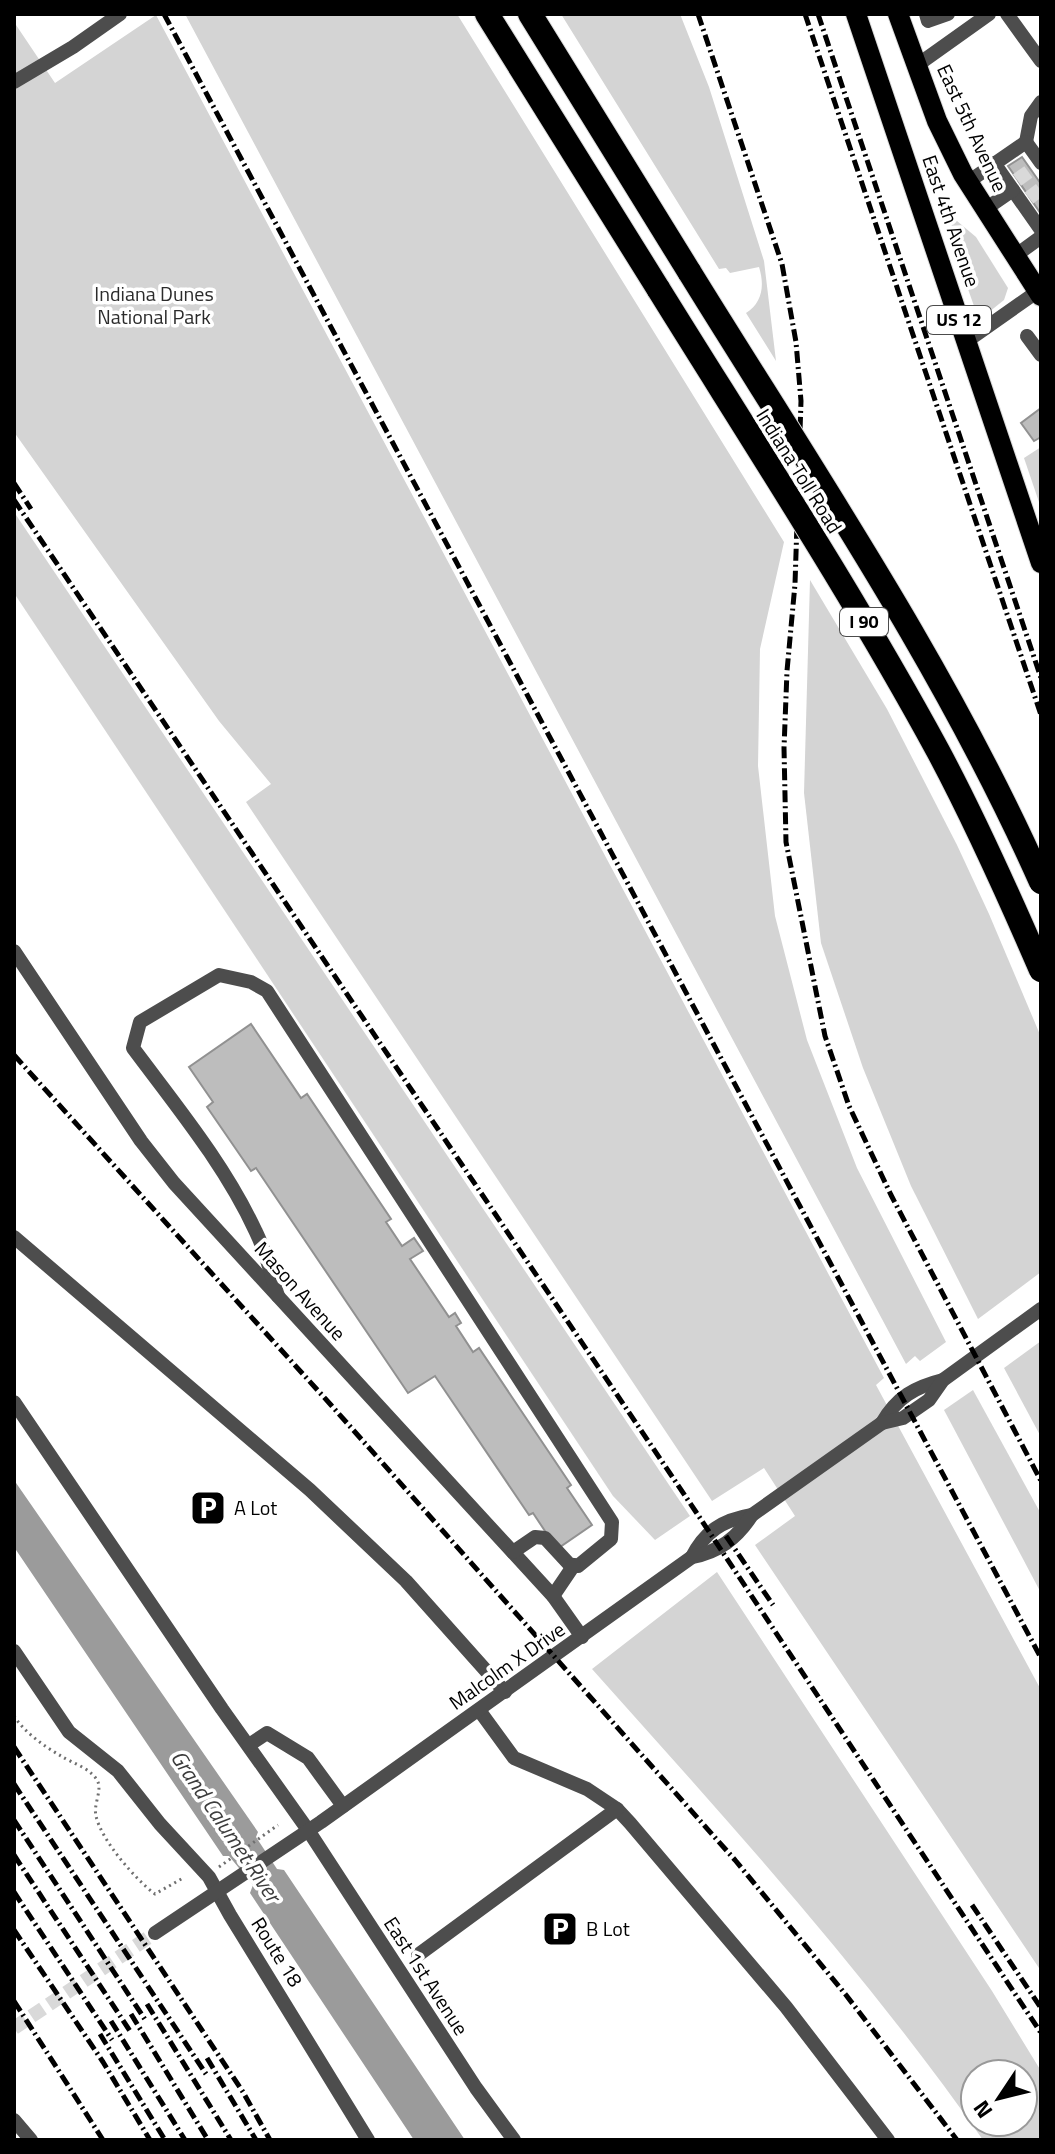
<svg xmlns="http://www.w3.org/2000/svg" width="1055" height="2154" viewBox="0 0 1055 2154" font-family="'Titillium Web',sans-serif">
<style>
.green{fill:#d4d4d4;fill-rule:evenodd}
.water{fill:#9b9b9b}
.building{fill:#bdbdbd;stroke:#919191;stroke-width:2}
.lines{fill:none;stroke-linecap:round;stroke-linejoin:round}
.minor-tunnel{stroke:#d9d9d9;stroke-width:14;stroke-dasharray:14 7;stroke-linecap:butt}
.major-casing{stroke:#dbdbdb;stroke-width:22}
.highway-casing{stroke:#dbdbdb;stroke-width:26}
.path{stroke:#6f6f6f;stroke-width:3;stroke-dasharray:2 4;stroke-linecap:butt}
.minor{stroke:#4d4d4d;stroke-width:14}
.major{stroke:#000;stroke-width:20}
.highway{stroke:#000;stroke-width:24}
.rail{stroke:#000;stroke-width:5;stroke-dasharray:12 4 2 4;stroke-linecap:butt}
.highway-bridge-casing{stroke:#dbdbdb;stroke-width:26;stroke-linecap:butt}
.highway-bridge{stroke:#000;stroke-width:24}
.labels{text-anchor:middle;stroke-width:7;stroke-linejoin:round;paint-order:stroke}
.shield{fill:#fff;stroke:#4c4c4c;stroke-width:2}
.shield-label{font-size:18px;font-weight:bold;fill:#000}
.street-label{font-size:20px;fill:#000;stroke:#fff}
.park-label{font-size:20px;fill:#2b2b2b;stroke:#fff}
.poi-label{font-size:20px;fill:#000;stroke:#fff;text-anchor:start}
.water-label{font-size:22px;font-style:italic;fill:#3c3c3c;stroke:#fff}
</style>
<rect width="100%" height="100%" fill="#fff"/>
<g class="green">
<path d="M185 14H457L784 542 760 649 758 766 775 916 807 1040 857 1168 946 1342 920 1361 915 1356 906 1364Z"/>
<path d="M561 14H680L709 87 764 261 776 361 746 313C762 303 765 286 759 267L730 273 726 268 719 269Z"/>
<path d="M156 15 884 1378 876 1385 1041 1690V1971L755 1545 795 1516 764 1468 712 1501 246 802 271 784 219 721 14 432V22L55 83Z"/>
<path d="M957 221 976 237 1008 288 1004 300 989 312 980 311 974 306 950 238 952 223Z"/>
<path d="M1041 447V508L1024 458Z"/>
<path d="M14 512 690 1516 655 1540 613 1496 14 593Z"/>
<path d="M810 580 887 709 957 845 989 914 1041 1037V1272L978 1319 911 1186 863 1068 821 943 804 793Z"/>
<path d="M1041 1341V1437L1004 1368Z"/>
<path d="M973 1390 1041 1514V1593L944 1410Z"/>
<path d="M717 1572 992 1991 1041 2071V2140H983C866 1973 728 1821 592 1669ZM975 2074H1023V2122H975Z"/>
</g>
<path class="water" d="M14 1480 258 1832 256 1837 277 1869 284 1870 465 2140H414L250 1893 253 1885 229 1856H223L14 1547Z"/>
<g class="building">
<path d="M1022 157 1041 184V214L1008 166Z"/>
<path d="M1041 408V437L1034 441 1021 423Z"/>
<path d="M251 1024 301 1098 307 1094 391 1219 386 1222 402 1246 414 1238 423 1251 410 1259 449 1317 455 1313 461 1323 456 1326 473 1352 479 1348 571 1485 567 1488 592 1525 557 1549 533 1513 529 1515 435 1376 408 1393 256 1168 251 1171 207 1107 213 1102 189 1067Z"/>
</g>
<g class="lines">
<g class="minor-tunnel">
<path d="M1017 180 1031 170"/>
<path d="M1029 198 1041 189"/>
<path d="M14 2028 155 1933"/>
</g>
<defs>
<g id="major">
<path d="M856 14 1041 563"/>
<path d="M898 14 937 121 963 174 1041 296"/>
</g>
<g id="highway">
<path d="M487 14 659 290"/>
<path d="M530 14 690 273"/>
</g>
</defs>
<use href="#major" class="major-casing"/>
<use href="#highway" class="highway-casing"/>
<g class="path">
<path d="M14 1716C25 1733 44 1746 61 1756 72 1763 90 1768 97 1780 103 1790 93 1804 96 1816 101 1840 136 1880 155 1894L183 1878"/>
<path d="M219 1867 278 1825"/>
</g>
<g class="minor">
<path d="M926 14 928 21 948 14"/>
<path d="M1007 14 1041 61"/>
<path d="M916 66 989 14"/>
<path d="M14 82 73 47 120 14"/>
<path d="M1026 142 1031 116 1041 102"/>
<path d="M994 163 1041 230"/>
<path d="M968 182 1026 142 1041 163"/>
<path d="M984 210 1013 190"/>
<path d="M1015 256 1041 237"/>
<path d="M1027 336 1041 355"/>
<path d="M967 341 1041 289"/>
<path d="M14 951 141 1141 174 1183 553 1596 582 1637"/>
<path d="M14 1237 310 1490 406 1581 505 1692"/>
<path d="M278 1296C271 1275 266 1252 256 1232 225 1165 177 1107 133 1048L140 1022 219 975 251 982 267 991 612 1522 611 1539 578 1566 569 1564 545 1538 535 1537 513 1552"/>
<path d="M14 1402 222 1709 308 1830 476 2088 514 2140"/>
<path d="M882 1423C897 1397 915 1387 943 1380"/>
<path d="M692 1557C705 1531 723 1520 752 1515"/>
<path d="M553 1596 574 1565"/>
<path d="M14 1651 69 1732 118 1771 160 1824 209 1877 230 1915 368 2140"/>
<path d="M479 1710 514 1758 587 1789 617 1809 630 1823 786 2007 888 2140"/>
<path d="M249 1745 267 1733 308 1758 343 1806"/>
<path d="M155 1933 321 1822 692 1557C719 1552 737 1538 752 1515L882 1423 903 1418 929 1400 943 1380 1041 1309"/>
<path d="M418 1955 617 1809"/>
<path d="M14 2120 31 2140"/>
</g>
<use href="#major" class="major"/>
<use href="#highway" class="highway"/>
<g class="rail">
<path d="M164 14 1041 1658"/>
<path d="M698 14 782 264 796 342 801 401 795 584 787 671 784 748 786 842 825 1036 849 1106 891 1195 1041 1481"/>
<path d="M805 14 1041 715"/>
<path d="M818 14 1041 678"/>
<path d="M14 483 31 509"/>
<path d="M14 500 696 1512 1041 2033"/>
<path d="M14 1055 331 1405 735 1860 846 1995 957 2140"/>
<path d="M726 1536 773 1605"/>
<path d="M14 1747 243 2092 270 2140"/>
<path d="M14 1784 206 2074"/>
<path d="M14 1820 146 2021"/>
<path d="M14 1855 130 2031"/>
<path d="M14 1892 112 2040"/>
<path d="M972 1905 1041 2008"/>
<path d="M14 1930 103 2062 150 2140"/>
<path d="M14 2001 103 2140"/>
<path d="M147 2004 231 2140"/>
<path d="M131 2014 208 2140"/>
<path d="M111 2021 185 2140"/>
<path d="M100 2034 165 2140"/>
<path d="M207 2058 256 2140"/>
</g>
<defs>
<g id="highway-bridge">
<path d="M690 273C813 472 946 668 1041 882"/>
<path d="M659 290C754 443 852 593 938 751 976 822 1009 896 1041 970"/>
</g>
</defs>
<use href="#highway-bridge" class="highway-bridge-casing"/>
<use href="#highway-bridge" class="highway-bridge"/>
</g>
<defs>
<symbol id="parking-square" viewBox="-11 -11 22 22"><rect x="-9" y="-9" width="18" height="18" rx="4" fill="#000" stroke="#fff"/><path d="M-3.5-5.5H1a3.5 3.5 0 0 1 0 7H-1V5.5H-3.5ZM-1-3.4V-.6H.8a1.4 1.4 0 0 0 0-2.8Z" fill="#fff"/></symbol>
</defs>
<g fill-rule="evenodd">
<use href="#parking-square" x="188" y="1488" width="40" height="40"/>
<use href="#parking-square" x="540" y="1909" width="40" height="40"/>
</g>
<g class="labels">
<g class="shield">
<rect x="927" y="306" width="64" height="28" rx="6"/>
<rect x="840" y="608" width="48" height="28" rx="6"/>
</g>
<g class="shield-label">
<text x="959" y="326">US 12</text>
<text x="864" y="628">I 90</text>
</g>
<g class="street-label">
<text transform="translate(972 128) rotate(65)" y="7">East 5th Avenue</text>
<text transform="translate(951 221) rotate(71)" y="7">East 4th Avenue</text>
<text transform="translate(799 471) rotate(58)" y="7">Indiana Toll Road</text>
<text transform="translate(300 1291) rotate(48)" y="7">Mason Avenue</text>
<text transform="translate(507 1666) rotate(-35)" y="7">Malcolm X Drive</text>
<text transform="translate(277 1952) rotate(58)" y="7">Route 18</text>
<text transform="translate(426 1976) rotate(57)" y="7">East 1st Avenue</text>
</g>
<g class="park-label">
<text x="154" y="301">Indiana Dunes<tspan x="154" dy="23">National Park</tspan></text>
</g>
<g class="poi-label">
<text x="234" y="1515">A Lot</text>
<text x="586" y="1936">B Lot</text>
</g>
<g class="water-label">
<text transform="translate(226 1826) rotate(56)" y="8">Grand Calumet River</text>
</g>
</g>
<rect width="1055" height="2154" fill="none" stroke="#000000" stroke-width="32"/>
<g transform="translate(999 2098) rotate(235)"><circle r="38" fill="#ffffff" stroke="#999999" stroke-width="2"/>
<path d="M0-6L14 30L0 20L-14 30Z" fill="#000000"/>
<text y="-12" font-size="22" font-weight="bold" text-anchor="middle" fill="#000000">N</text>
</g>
</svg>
